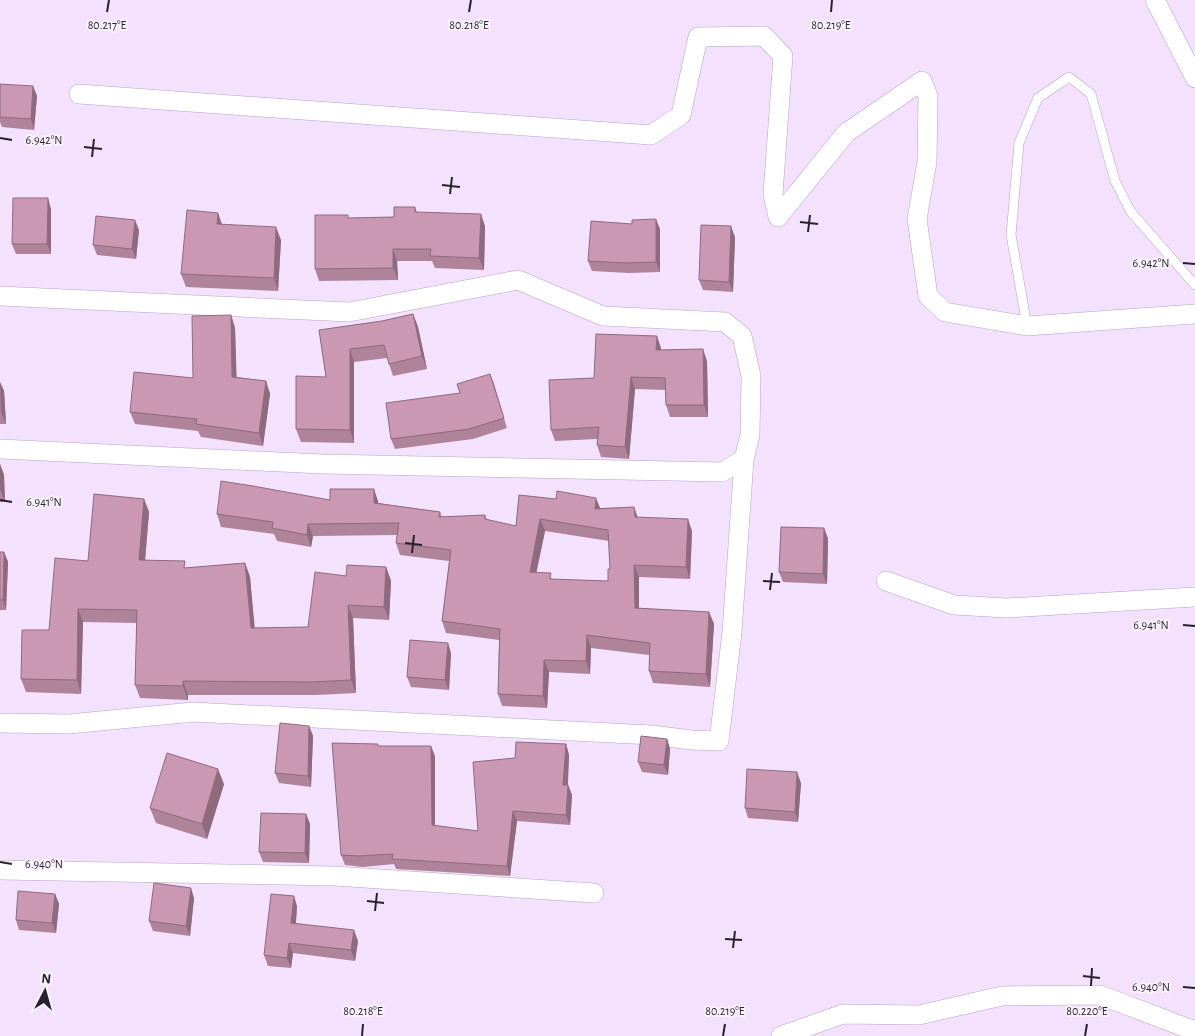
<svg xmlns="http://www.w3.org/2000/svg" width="1195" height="1036" viewBox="0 0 1195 1036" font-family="'Alegreya Sans',sans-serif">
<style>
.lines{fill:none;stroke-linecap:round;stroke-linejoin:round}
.lane-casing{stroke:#b6a5c0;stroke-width:10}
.street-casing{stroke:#b6a5c0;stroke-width:20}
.lane{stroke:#fff;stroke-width:9}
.street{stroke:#fff;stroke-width:19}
.wall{fill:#af839a;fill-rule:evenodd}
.shaded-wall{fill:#8e6a7d}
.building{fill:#cb98b3;stroke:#8e6a7d;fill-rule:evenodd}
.ticks{fill:none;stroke:#28212c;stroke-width:2}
.ticks-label{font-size:12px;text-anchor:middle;fill:#28212c;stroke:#faf3fe;stroke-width:4;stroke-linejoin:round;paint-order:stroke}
</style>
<rect width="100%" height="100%" fill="#f3e1fe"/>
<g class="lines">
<defs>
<path id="lane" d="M1027 326 1011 235 1019 143 1038 98 1069 77 1091 94 1115 181 1131 212 1195 285"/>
<g id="street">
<path d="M1155 0 1195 78"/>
<path d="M79 94 651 135 681 115 698 37 764 36 783 56 773 194 778 217 846 133 922 81 928 96 927 162 917 219 928 296 945 312 1027 326 1195 314"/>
<path d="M0 296 349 312 518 280 603 316 725 322 742 336 751 376 750 435 744 459 722 472 323 464 0 449"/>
<path d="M886 581 954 605 1006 608 1195 597"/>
<path d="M0 723 69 724 193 712 652 735 691 740 719 741 732 632 744 459"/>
<path d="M0 870 334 876 594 893"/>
<path d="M781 1036 843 1014 919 1015 1002 996 1100 995 1195 1031"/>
</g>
</defs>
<use href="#lane" class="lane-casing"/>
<use href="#street" class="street-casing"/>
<use href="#lane" class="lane"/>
<use href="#street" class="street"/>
</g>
<g class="wall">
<path d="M33 86 37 96 34 130 2 127 0 122V89Z"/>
<path d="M415 207 417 212 485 226 484 270 435 268 432 261H397L398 280 319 281 315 269 349 218 394 217Z"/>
<path d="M51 209V254H16L12 244Z"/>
<path d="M218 213 222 224 281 240 278 291 186 287 181 274Z"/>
<path d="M660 229V272L629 273 592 271 588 261Z"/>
<path d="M139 230 136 259 97 255 93 245Z"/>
<path d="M735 237 733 292 703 290 699 280Z"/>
<path d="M413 314 418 327 427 369 393 376 387 358 354 362V443L301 442 296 429 326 377 319 330 382 321Z"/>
<path d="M231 315 235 328 236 377 266 381 270 394 263 446 201 437 198 431 135 424 130 412 193 378Z"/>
<path d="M661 348V350L707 361 708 417H670L666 405 665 390 635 389 629 459 601 457 597 445V439L555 441 551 430 594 378Z"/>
<path d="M490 374 507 428 473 439 395 449 391 439 460 393Z"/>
<path d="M0 382 4 391 6 424H0Z"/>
<path d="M0 464 4 475 5 502H0Z"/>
<path d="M519 495 600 508 634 507 638 518 692 531 690 579 639 577V608L709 612 714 624 710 687 653 683 649 671V655L591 648 590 674 549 672 547 708 502 706 498 694 499 640 446 633 442 621 449 561 400 555 396 543 397 535 313 536 311 547 277 541 274 534 221 527 217 514 330 500 378 501V503L440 512 442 517 485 515 487 520 516 526ZM545 531 609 541 610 569 608 581 553 579 536 573Z"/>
<path d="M144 499 149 512 145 560 187 568 245 563 250 577 254 628 308 627 346 576 386 567 391 581 389 620 353 618 356 693 317 695H188V700L140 698 135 685 137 623 83 622 81 694 26 692 21 679 88 561Z"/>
<path d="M824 528 828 539 827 584 783 582 779 572Z"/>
<path d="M0 552H4L8 562 6 610H0Z"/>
<path d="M451 653 449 690 411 687 407 677Z"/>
<path d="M309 726 313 736 311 787 279 783 275 773Z"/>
<path d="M667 739 670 749 668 775 642 772 638 762Z"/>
<path d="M566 744 569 755 568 785 572 795 570 825 517 821 510 876 396 869 394 864 363 867 345 865 341 855 379 746 435 756V826L478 831 515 758Z"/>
<path d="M801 783 798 822 748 818 745 808Z"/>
<path d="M224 784 207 839 156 823 150 808Z"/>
<path d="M306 814 310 824 309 863 263 862 259 852Z"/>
<path d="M55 894 59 904 56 933 19 930 16 920Z"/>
<path d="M194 898 190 936 153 931 149 921Z"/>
<path d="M297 906 296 923 358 941 355 961 293 953 291 968 268 966 264 955Z"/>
</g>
<g class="shaded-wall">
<path d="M33 86 37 96 34 130 31 119Z"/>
<path d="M48 198 51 209V254L47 244Z"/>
<path d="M218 213 222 226 217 224Z"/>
<path d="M481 214 485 226 484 270 479 258Z"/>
<path d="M656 219 660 229V272L656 262Z"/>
<path d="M135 220 139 230 136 259 132 249Z"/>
<path d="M731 226 735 237 733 292 729 282Z"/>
<path d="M276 227 281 240 278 291 274 278Z"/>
<path d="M393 249 397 261 398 280 393 268Z"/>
<path d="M413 314 418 327 427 369 422 356Z"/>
<path d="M231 315 235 328 237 389 232 377Z"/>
<path d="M657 336 661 348V362L656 350Z"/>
<path d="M350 349 354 362V443L350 430Z"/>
<path d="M703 349 707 361 708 417 704 405Z"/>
<path d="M490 374 494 384 507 428 504 418Z"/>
<path d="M631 377 635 389 629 459 625 447Z"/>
<path d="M266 381 270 394 263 446 259 433Z"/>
<path d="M0 382 4 391 6 424 1 412Z"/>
<path d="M0 464 4 475 5 502 0 489Z"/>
<path d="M374 489 378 501V515L374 503Z"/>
<path d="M596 498 601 510 595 509Z"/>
<path d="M144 499 149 512 144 573 139 560Z"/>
<path d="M634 507 638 519 635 517Z"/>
<path d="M540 519 545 531 534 584 530 572Z"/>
<path d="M688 519 692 531 690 579 686 567Z"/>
<path d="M308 524 313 536 311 547 307 535Z"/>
<path d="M824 528 828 539 827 584 823 574Z"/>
<path d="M4 552 8 562 6 610 3 600Z"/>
<path d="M245 563 250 577 256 641 251 628Z"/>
<path d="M634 565 639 577V620L635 608Z"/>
<path d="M386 567 391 581 389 620 384 607Z"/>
<path d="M348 605 353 618 356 693 351 680Z"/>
<path d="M78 609 83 622 81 694 77 680Z"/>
<path d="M709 612 714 624 710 687 706 674Z"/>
<path d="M587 635 591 648 590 674 586 661Z"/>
<path d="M448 643 451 653 449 690 445 680Z"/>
<path d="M544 660 549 672 547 708 543 696Z"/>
<path d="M183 681 188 695V700L183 686Z"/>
<path d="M309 726 313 736 311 787 308 776Z"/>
<path d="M667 739 670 749 668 775 664 765Z"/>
<path d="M566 744 569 755 567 795 563 785Z"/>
<path d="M431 746 435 756V835L432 825Z"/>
<path d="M218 769 224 784 207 839 202 824Z"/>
<path d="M797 772 801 783 798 822 795 812Z"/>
<path d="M568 785 572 795 570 825 566 815Z"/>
<path d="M513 811 517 821 510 876 507 866Z"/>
<path d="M306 814 310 824 309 863 305 853Z"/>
<path d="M191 888 194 898 190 936 186 926Z"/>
<path d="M55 894 59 904 56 933 52 923Z"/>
<path d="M294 896 297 906 295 933 291 923Z"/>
<path d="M354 930 358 941 355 961 351 950Z"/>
<path d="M289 943 293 953 291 968 287 958Z"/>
</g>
<g class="building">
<path d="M0 84 33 86 31 119 0 117Z"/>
<path d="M13 198H48L47 244H12Z"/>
<path d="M394 207H415V212L481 214 479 258 430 256 431 249H393V268L315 269V215H348V218L394 217Z"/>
<path d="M187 210 218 213 217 224 276 227 274 278 181 274Z"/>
<path d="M96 216 135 220 132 249 93 245Z"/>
<path d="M656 219V262L625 263 588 261 591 221 632 224V220Z"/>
<path d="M701 225 731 226 729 282 699 280Z"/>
<path d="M413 314 422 356 389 364 384 345 350 349V430L296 429V376L326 377 319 330 382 321Z"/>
<path d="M231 315 232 377 266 381 259 433 196 424 197 419 130 412 134 372 193 378 192 316Z"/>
<path d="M596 334 657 336 656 350 703 349 704 405H666L665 378 631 377 625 447 597 445 599 427 551 430 549 380 594 378Z"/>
<path d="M490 374 504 418 469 429 391 439 386 403 460 393 457 384Z"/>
<path d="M221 481 253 486 330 500V489H374V503L440 512 439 517 485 515V519L516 526 519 495 556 499 557 491 596 498 595 509 634 507 635 517 688 519 686 567 634 565 635 608 709 612 706 674 649 671 650 643 587 635 586 661 544 660 543 696 498 694 500 629 442 621 451 550 396 543 399 523 308 524 307 535 272 528 273 522 217 514ZM540 519 608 530 610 569H608V581L550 579 551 573 530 572Z"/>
<path d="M94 494 144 499 139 560 185 561 184 568 245 563 251 628 308 627 315 572 346 576 347 565 386 567 384 607 348 605 351 680 312 682 183 681V686L135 685 137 610 78 609 77 680 21 679 22 630H49L55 558 88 561Z"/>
<path d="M781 527 824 528 823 574 779 572Z"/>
<path d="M0 552H4L3 600H0Z"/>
<path d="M410 640 448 643 445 680 407 677Z"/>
<path d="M280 723 309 726 308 776 275 773Z"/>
<path d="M641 736 667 739 664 765 638 762Z"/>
<path d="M516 742 566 744 563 785H568L566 815 513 811 507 866 392 859 393 854 359 856 341 855 332 743 378 744V746H431L432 825 478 831 473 762 515 758Z"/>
<path d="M167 753 218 769 202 824 150 808Z"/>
<path d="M747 769 797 772 795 812 745 808Z"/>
<path d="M261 813 306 814 305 853 259 852Z"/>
<path d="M154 883 191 888 186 926 149 921Z"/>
<path d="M18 891 55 894 52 923 16 920Z"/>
<path d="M271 894 294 896 291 923 354 930 351 950 289 943 287 958 264 955Z"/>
</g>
<path class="ticks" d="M107 12 109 0M469 12 471 0M831 12 832 0M0 138 12 140M84 147 102 149M92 157 94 139M442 185 460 187M450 194 452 177M800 222 818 224M808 232 810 215M1183 263 1195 264M0 500 12 502M405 543 422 545M412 553 414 535M763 581 780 582M770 590 772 573M1183 625 1195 626M0 862 12 864M367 901 384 903M375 911 377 893M725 939 742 940M733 948 735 931M1083 976 1100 978M1091 986 1092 968M1183 987 1195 988M362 1036 363 1024M723 1036 725 1024M1085 1036 1087 1024"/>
<g class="ticks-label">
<text x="107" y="29">80.217°E</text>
<text x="469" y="29">80.218°E</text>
<text x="831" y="29">80.219°E</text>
<text x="44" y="144">6.942°N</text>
<text x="1151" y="267">6.942°N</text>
<text x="44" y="506">6.941°N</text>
<text x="1151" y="629">6.941°N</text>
<text x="44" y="868">6.940°N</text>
<text x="1151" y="991">6.940°N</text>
<text x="363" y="1015">80.218°E</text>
<text x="725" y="1015">80.219°E</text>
<text x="1087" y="1015">80.220°E</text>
</g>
<g transform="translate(45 991) rotate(6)" stroke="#faf3fe" stroke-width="4" paint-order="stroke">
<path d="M0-4L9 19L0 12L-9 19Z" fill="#28212c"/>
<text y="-8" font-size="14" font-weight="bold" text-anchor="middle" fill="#28212c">N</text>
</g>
</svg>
